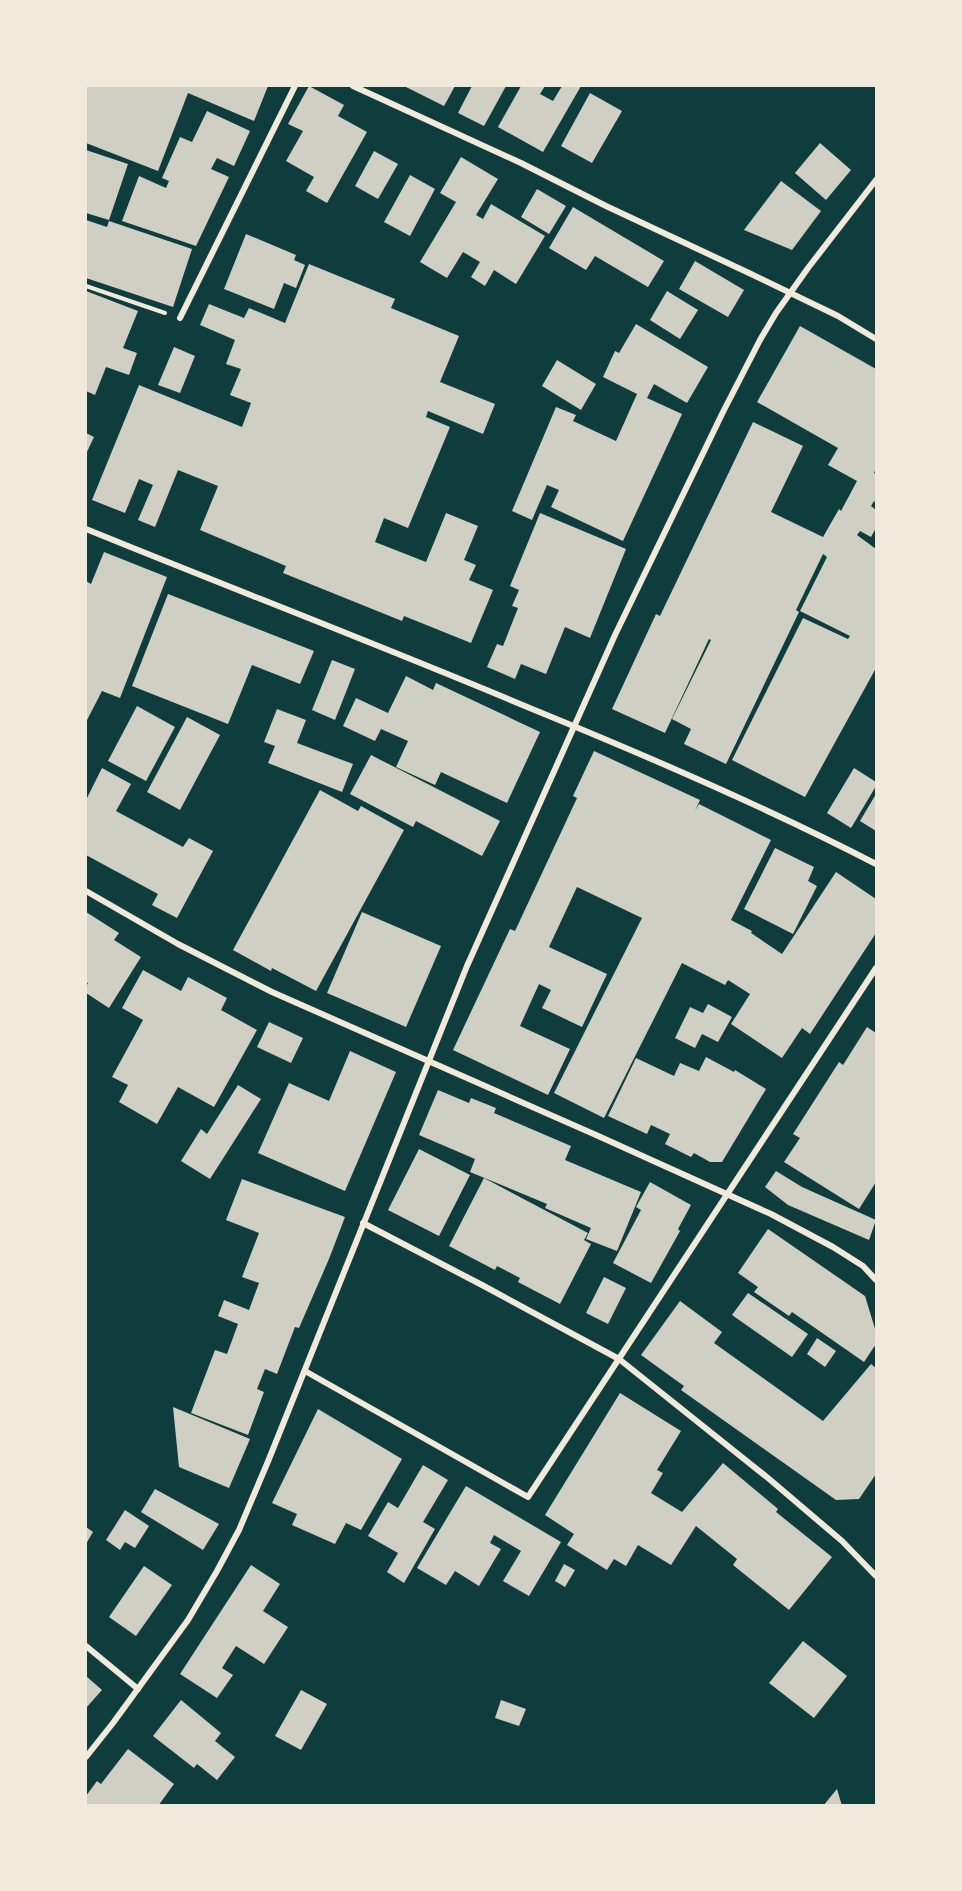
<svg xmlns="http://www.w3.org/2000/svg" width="962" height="1891" viewBox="0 0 962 1891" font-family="'Fira Sans Condensed',sans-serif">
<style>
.building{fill:#cfcfc3}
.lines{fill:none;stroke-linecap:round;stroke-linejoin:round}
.path{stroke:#f1e9da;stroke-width:4}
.minor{stroke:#f1e9da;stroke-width:6}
</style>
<rect width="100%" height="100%" fill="#0f3d3e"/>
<g class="building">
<path d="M86 86H268L254 121 188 93 158 171 86 143Z"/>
<path d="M309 86 344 105 338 116 367 132 327 203 306 191 314 177 286 161 303 131 288 124Z"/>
<path d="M404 86H455L444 106Z"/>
<path d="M472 86H506L484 126 458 113Z"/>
<path d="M521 86H545L540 94 553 101 562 86H581L543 152 498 127Z"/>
<path d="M590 93 622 111 592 163 561 146Z"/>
<path d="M207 111 250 131 234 166 217 158 211 169 229 177 196 246 122 221 139 176 166 188 169 181 162 178 180 137 192 142Z"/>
<path d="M820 143 851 170 826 200 795 173Z"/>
<path d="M86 150 128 164 109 220 86 213Z"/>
<path d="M374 151 398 164 378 199 355 186Z"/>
<path d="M461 157 498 179 476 215 483 219 491 204 545 236 516 284 494 270 485 286 471 277 480 262 463 252 447 278 420 262 456 202 440 193Z"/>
<path d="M410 175 435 189 410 236 384 222Z"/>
<path d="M781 181 821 211 792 250 744 230Z"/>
<path d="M537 189 566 206 549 234 521 217Z"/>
<path d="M573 207 664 261 648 287 595 256 586 270 549 248Z"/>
<path d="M86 220 107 227 109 221 192 249 173 307 86 278Z"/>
<path d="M246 234 296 255 294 260 305 265 296 288 284 283 274 309 224 289Z"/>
<path d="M695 261 744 290 728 317 679 289Z"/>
<path d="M309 264 395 299 391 308 459 336 440 382 495 404 483 434 428 411 426 417 450 427 408 528 384 518 375 542 426 562 446 513 478 526 464 560 476 565 469 580 493 590 471 643 404 616 402 621 283 573 286 566 200 530 218 486 178 470 155 527 138 520 153 485 139 479 125 513 92 500 139 385 242 427 251 403 230 395 241 369 226 364 235 340 200 325 209 304 244 318 249 308 285 323Z"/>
<path d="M86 291 138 311 123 348 137 353 129 375 106 367 95 395 86 391Z"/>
<path d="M667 291 698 310 680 339 650 320Z"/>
<path d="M636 324 708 367 687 403 654 384 647 398 682 414 623 541 551 507 559 490 547 485 532 520 512 511 556 407 576 415 573 421 616 441 637 394 603 377 615 351 619 353Z"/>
<path d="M800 326 876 369V468L874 473 876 474V503L874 501 871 506 876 510V528L871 537 860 531 857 535 876 549V668L805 797 732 760 803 618 848 639 850 636 800 611 827 557 823 554 796 610 799 612 726 764 684 744 691 729 672 719 711 640 709 639 665 733 612 709 656 614 660 616 753 422 803 446 771 512 823 537 839 509 841 511 857 481 828 465 838 448 757 402Z"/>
<path d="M174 347 195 356 180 393 158 385Z"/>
<path d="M557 360 596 384 581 410 542 386Z"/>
<path d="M86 433 94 437 86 454Z"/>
<path d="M540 513 626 549 590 638 565 627 546 674 521 664 515 679 487 667 497 644 503 646 518 608 512 606 519 590 510 586Z"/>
<path d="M104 552 167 577 120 698 102 691 86 722V581L91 584Z"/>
<path d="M168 594 314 651 300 684 252 665 228 724 132 686Z"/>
<path d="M332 660 355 669 335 720 312 710Z"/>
<path d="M406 676 433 690 436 683 540 732 507 803 441 772 435 785 396 767 408 741 381 729 375 741 343 726 356 698 388 713Z"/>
<path d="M137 706 175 727 146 781 108 761Z"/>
<path d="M277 709 306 720 297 743 353 764 342 792 268 763 275 746 264 742Z"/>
<path d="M187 717 220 735 180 810 147 792Z"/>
<path d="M594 751 700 800 695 811 699 804 771 840 731 920 752 931 751 933 782 954 836 872 876 899V933L810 1034 802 1028 782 1058 731 1024 750 994 728 980 725 985 682 963 604 1118 554 1093 642 918 577 887 549 947 607 974 582 1027 542 1008 551 990 539 984 520 1026 570 1049 548 1095 453 1050 510 929 515 931 543 871 577 798 573 796Z"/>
<path d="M371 755 500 821 482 856 416 821 413 827 350 794Z"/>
<path d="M102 768 131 784 116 811 183 847 189 838 213 851 177 918 152 905 158 894 86 855V800Z"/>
<path d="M854 768 876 782V786L851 828 827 813Z"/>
<path d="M320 790 358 811 361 806 404 830 316 991 272 968 271 971 233 950Z"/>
<path d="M876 794V831L860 821Z"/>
<path d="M775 848 814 867 808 881 817 886 793 934 744 909Z"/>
<path d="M86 912 119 933 114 940 141 957 109 1008 86 993V987L88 983 86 982Z"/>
<path d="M362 912 441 946 406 1027 327 993Z"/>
<path d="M143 970 181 991 188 977 227 998 221 1010 257 1030 214 1107 178 1087 157 1124 119 1102 128 1085 112 1077 143 1020 122 1008Z"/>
<path d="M708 1004 732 1017 718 1042 702 1034 695 1048 675 1038 690 1007 703 1013Z"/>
<path d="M269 1022 303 1038 291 1063 257 1047Z"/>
<path d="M867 1027 876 1033V1182L859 1209 784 1162 800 1138 793 1134 839 1062 843 1065Z"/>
<path d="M350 1051 396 1072 345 1191 258 1153 289 1083 329 1101Z"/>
<path d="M706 1057 734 1072 735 1070 766 1089 722 1162H710L694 1153 691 1157 665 1144 670 1134 651 1125 647 1134 608 1116 636 1058 674 1076 680 1063 699 1071Z"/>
<path d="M238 1085 261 1099 210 1179 181 1161 201 1129 207 1134Z"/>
<path d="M438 1090 469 1103 471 1098 496 1108 494 1113 571 1146 565 1160 641 1192 617 1251 586 1239 591 1228 545 1208 547 1204 470 1172 475 1159 419 1135Z"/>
<path d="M419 1149 470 1175 439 1236 388 1210Z"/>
<path d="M776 1171 802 1187 876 1220 869 1240 788 1205 765 1187Z"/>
<path d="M484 1178 588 1233 584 1240 591 1244 560 1304 518 1282 520 1278 497 1266 495 1270 449 1246Z"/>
<path d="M242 1179 345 1217 329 1259 299 1328 295 1327 277 1374 265 1369 257 1389 264 1392 248 1435 191 1413 215 1350 227 1354 238 1324 218 1316 224 1300 249 1310 259 1283 242 1277 259 1233 226 1220Z"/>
<path d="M650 1182 691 1205 678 1229 680 1231 651 1283 613 1263 641 1210 636 1207Z"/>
<path d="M768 1229 865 1296 876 1332V1344L864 1362 792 1312 789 1316 754 1292 758 1287 738 1273Z"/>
<path d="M604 1277 626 1288 608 1324 586 1313Z"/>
<path d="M748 1293 808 1334 792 1357 732 1315Z"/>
<path d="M680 1301 722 1332 714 1343 823 1421 871 1364 876 1368V1474L859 1499 836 1500 681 1390 684 1386 641 1355Z"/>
<path d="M817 1338 836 1351 825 1367 807 1354Z"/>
<path d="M620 1393 681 1431 657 1470 663 1473 651 1493 682 1512 723 1463 778 1509 776 1512 832 1557 789 1610 733 1565 737 1559 696 1526 671 1565 638 1545 626 1566 614 1559 607 1570 567 1545 574 1534 545 1515Z"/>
<path d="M173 1407 250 1439 229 1488 179 1467Z"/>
<path d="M318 1409 402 1459 361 1530 346 1523 335 1544 292 1525 297 1514 272 1503Z"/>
<path d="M423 1465 448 1480 423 1522 435 1529 404 1583 387 1572 398 1553 368 1536 388 1502 398 1508Z"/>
<path d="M466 1486 561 1542 529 1596 503 1581 521 1551 494 1535 490 1543 501 1549 479 1586 455 1571 446 1585 417 1568Z"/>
<path d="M155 1489 219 1524 203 1550 141 1512Z"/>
<path d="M125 1510 149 1526 135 1548 125 1542 120 1550 106 1540Z"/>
<path d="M86 1527 93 1532 86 1544Z"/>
<path d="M564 1564 575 1570 565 1587 555 1581Z"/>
<path d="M251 1565 280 1584 263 1611 288 1627 264 1664 236 1646 222 1668 233 1675 217 1698 180 1674Z"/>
<path d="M144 1566 172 1585 136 1636 109 1617Z"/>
<path d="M803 1641 847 1676 814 1718 769 1683Z"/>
<path d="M86 1676 102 1690 86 1708Z"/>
<path d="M301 1690 327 1704 301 1750 275 1736Z"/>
<path d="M181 1700 221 1733 215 1741 235 1757 217 1780 197 1764 194 1768 153 1736Z"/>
<path d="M501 1700 526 1709 519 1726 495 1718Z"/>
<path d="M128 1749 174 1784 158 1806H88L86 1803V1796L97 1781 101 1784Z"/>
<path d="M837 1789 842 1806H823Z"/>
</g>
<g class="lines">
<path class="path" d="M86 286 165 313"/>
<g class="minor">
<path d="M353 86 521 163 606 206 749 273 838 316 876 339"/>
<path d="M180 318 295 86"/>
<path d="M86 529C236 590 387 648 537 711 652 758 766 807 876 864"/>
<path d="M86 891 178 944 272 992 596 1135 771 1214 833 1247 863 1266 876 1280"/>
<path d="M363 1223 482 1285 619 1359 768 1478 842 1541 876 1576"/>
<path d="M305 1371 528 1497 876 968"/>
<path d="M86 1646 138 1689"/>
<path d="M86 1757 113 1723 188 1620 217 1571 239 1530 269 1459 467 966 615 635 723 412 760 340 776 313 808 268 876 180"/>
</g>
</g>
<rect width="962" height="1891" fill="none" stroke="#f1e9da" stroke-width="174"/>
</svg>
